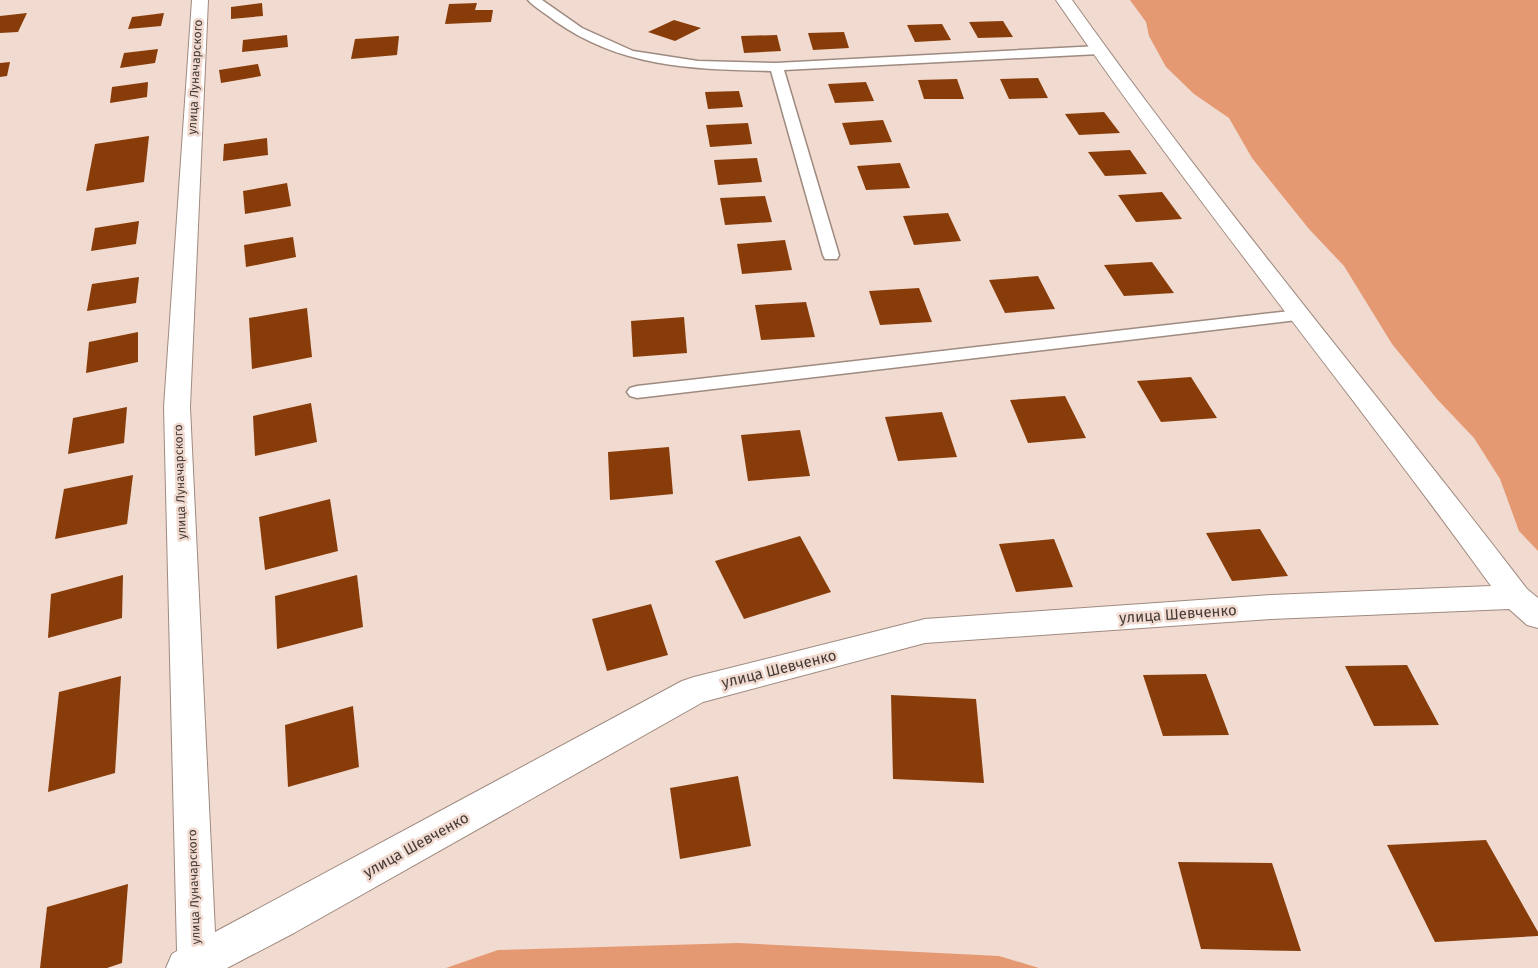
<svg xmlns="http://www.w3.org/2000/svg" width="1538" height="968" viewBox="0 0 1538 968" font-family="'Fira Sans',sans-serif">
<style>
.green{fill:#e49973}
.building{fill:#883c09}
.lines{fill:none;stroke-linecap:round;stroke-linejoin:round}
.service-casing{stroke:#9f8a80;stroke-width:3}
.minor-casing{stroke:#9f8a80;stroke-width:2}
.service{fill:#fff;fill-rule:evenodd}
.minor{fill:#fff;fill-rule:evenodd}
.labels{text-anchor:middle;stroke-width:5;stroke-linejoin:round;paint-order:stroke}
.street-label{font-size:12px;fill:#433a35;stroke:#f1dacf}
.near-street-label{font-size:15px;fill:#433a35;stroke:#f1dacf}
</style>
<rect width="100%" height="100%" fill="#f1dacf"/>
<g class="green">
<path d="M1130 0H1538V551L1519 531 1500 479 1474 438 1437 399 1392 344 1344 266 1309 229 1252 158 1229 118 1194 94 1166 67 1149 36 1146 22Z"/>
<path d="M738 943 999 956 1039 968H446L498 950Z"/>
</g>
<g class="building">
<path d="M262 3 263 16 231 19V7Z"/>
<path d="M477 3 475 10H493L491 22 445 24 449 4Z"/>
<path d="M27 13 18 32 0 33V16Z"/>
<path d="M164 13 161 26 128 29 132 17Z"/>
<path d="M674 20 701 28 675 41 648 32Z"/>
<path d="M1003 21 1013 37 978 38 969 22Z"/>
<path d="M942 24 951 40 915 42 907 25Z"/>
<path d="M844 32 849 48 813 50 808 33Z"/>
<path d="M287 35 288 47 242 52 243 40Z"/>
<path d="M777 35 781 51 744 53 741 36Z"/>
<path d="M399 36 397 55 351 59 355 39Z"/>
<path d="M158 49 155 63 120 68 124 53Z"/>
<path d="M10 62 7 76 0 77V63Z"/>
<path d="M258 64 261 76 221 83 219 70Z"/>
<path d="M1038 78 1048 98 1009 99 1000 79Z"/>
<path d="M957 79 964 99H924L918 80Z"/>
<path d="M148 82 147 97 110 103 112 87Z"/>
<path d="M866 82 874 101 835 103 828 84Z"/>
<path d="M739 91 743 107 708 109 705 92Z"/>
<path d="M1104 112 1120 133 1079 135 1065 114Z"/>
<path d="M883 120 892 142 850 145 842 123Z"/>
<path d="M748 123 752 144 710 147 706 125Z"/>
<path d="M149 136 144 182 86 191 95 144Z"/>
<path d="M267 138 268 155 223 161 224 144Z"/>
<path d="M1130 150 1147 174 1105 176 1088 152Z"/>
<path d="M757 158 762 182 718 185 714 160Z"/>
<path d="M900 163 910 188 866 190 857 166Z"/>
<path d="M287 183 291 206 245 214 243 191Z"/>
<path d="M1162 192 1182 219 1136 222 1118 195Z"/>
<path d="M765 196 772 222 725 225 720 198Z"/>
<path d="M948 213 961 241 914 245 903 216Z"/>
<path d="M139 221 136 244 91 251 95 228Z"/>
<path d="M293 237 296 257 246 267 244 245Z"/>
<path d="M785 240 792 270 742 274 737 244Z"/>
<path d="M1152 262 1174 293 1124 296 1104 265Z"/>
<path d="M1038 276 1055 309 1005 313 989 280Z"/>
<path d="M139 277 136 303 87 311 92 284Z"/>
<path d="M919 288 932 322 880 325 869 291Z"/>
<path d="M806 302 815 337 761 340 755 305Z"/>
<path d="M307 308 312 357 252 369 249 318Z"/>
<path d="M684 317 687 353 633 357 631 321Z"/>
<path d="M138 332V362L86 373 89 342Z"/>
<path d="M1191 377 1217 418 1161 422 1137 381Z"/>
<path d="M1065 396 1086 438 1028 443 1010 400Z"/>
<path d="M311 403 317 442 255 456 253 416Z"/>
<path d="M127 407 124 443 68 454 73 418Z"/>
<path d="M942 412 957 457 898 461 885 417Z"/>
<path d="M800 430 810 476 748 481 741 435Z"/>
<path d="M669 447 673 494 610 500 608 452Z"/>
<path d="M133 475 127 524 55 539 64 489Z"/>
<path d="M330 499 338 551 265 570 259 517Z"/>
<path d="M1260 529 1288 576 1232 581 1206 533Z"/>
<path d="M800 536 831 592 744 619 715 561Z"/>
<path d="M1054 539 1073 587 1016 592 999 544Z"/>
<path d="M123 575 122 618 48 638 51 594Z"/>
<path d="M357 575 363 627 277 649 275 596Z"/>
<path d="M651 604 668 655 607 671 592 619Z"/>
<path d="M1407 665 1439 725 1374 726 1345 666Z"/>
<path d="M1206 674 1229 735 1163 736 1143 675Z"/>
<path d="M121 676 115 773 48 792 59 692Z"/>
<path d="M891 695 976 699 984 783 893 779Z"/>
<path d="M353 706 359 767 288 787 285 725Z"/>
<path d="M738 776 751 846 680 859 670 788Z"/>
<path d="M1486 840 1538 932V936L1435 942 1387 845Z"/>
<path d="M1178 862 1272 863 1301 951 1201 949Z"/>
<path d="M128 884 122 963 107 968H40L47 907Z"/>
</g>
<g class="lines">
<defs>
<g id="service">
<path d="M528 0H542L582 28 633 51 698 61 776 63 1099 46 1105 50 1099 54 784 70 839 255 837 259H825L823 255 771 71C692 69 622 68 555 21 547 14 535 8 528 0Z"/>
<path d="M1299 310 1305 311 1308 315 1305 319 637 398 630 396 627 392 630 388 637 386Z"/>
</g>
<path id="minor" d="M192 0H208L190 407 215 932 682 681 694 677 925 619 1271 595 1491 586C1349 389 1194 201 1056 0H1072C1216 202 1376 392 1527 589L1538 598V628L1527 625 1509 609 1271 619 925 643 703 702 294 933 227 968H166L172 954 177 951 164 407Z"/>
</defs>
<use href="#service" class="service-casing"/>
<use href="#minor" class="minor-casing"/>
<use href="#service" class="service"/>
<use href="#minor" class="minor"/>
</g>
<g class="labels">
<g class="street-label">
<text transform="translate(195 77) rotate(-87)" y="4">улица Луначарского</text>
<text transform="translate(180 482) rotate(-92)" y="4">улица Луначарского</text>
<text transform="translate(194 887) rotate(-92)" y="4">улица Луначарского</text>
</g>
<g class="near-street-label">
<text transform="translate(1178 614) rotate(-4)" y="5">улица Шевченко</text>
<text transform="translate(779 669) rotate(-14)" y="5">улица Шевченко</text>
<text transform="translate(416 845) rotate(-29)" y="5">улица Шевченко</text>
</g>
</g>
</svg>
